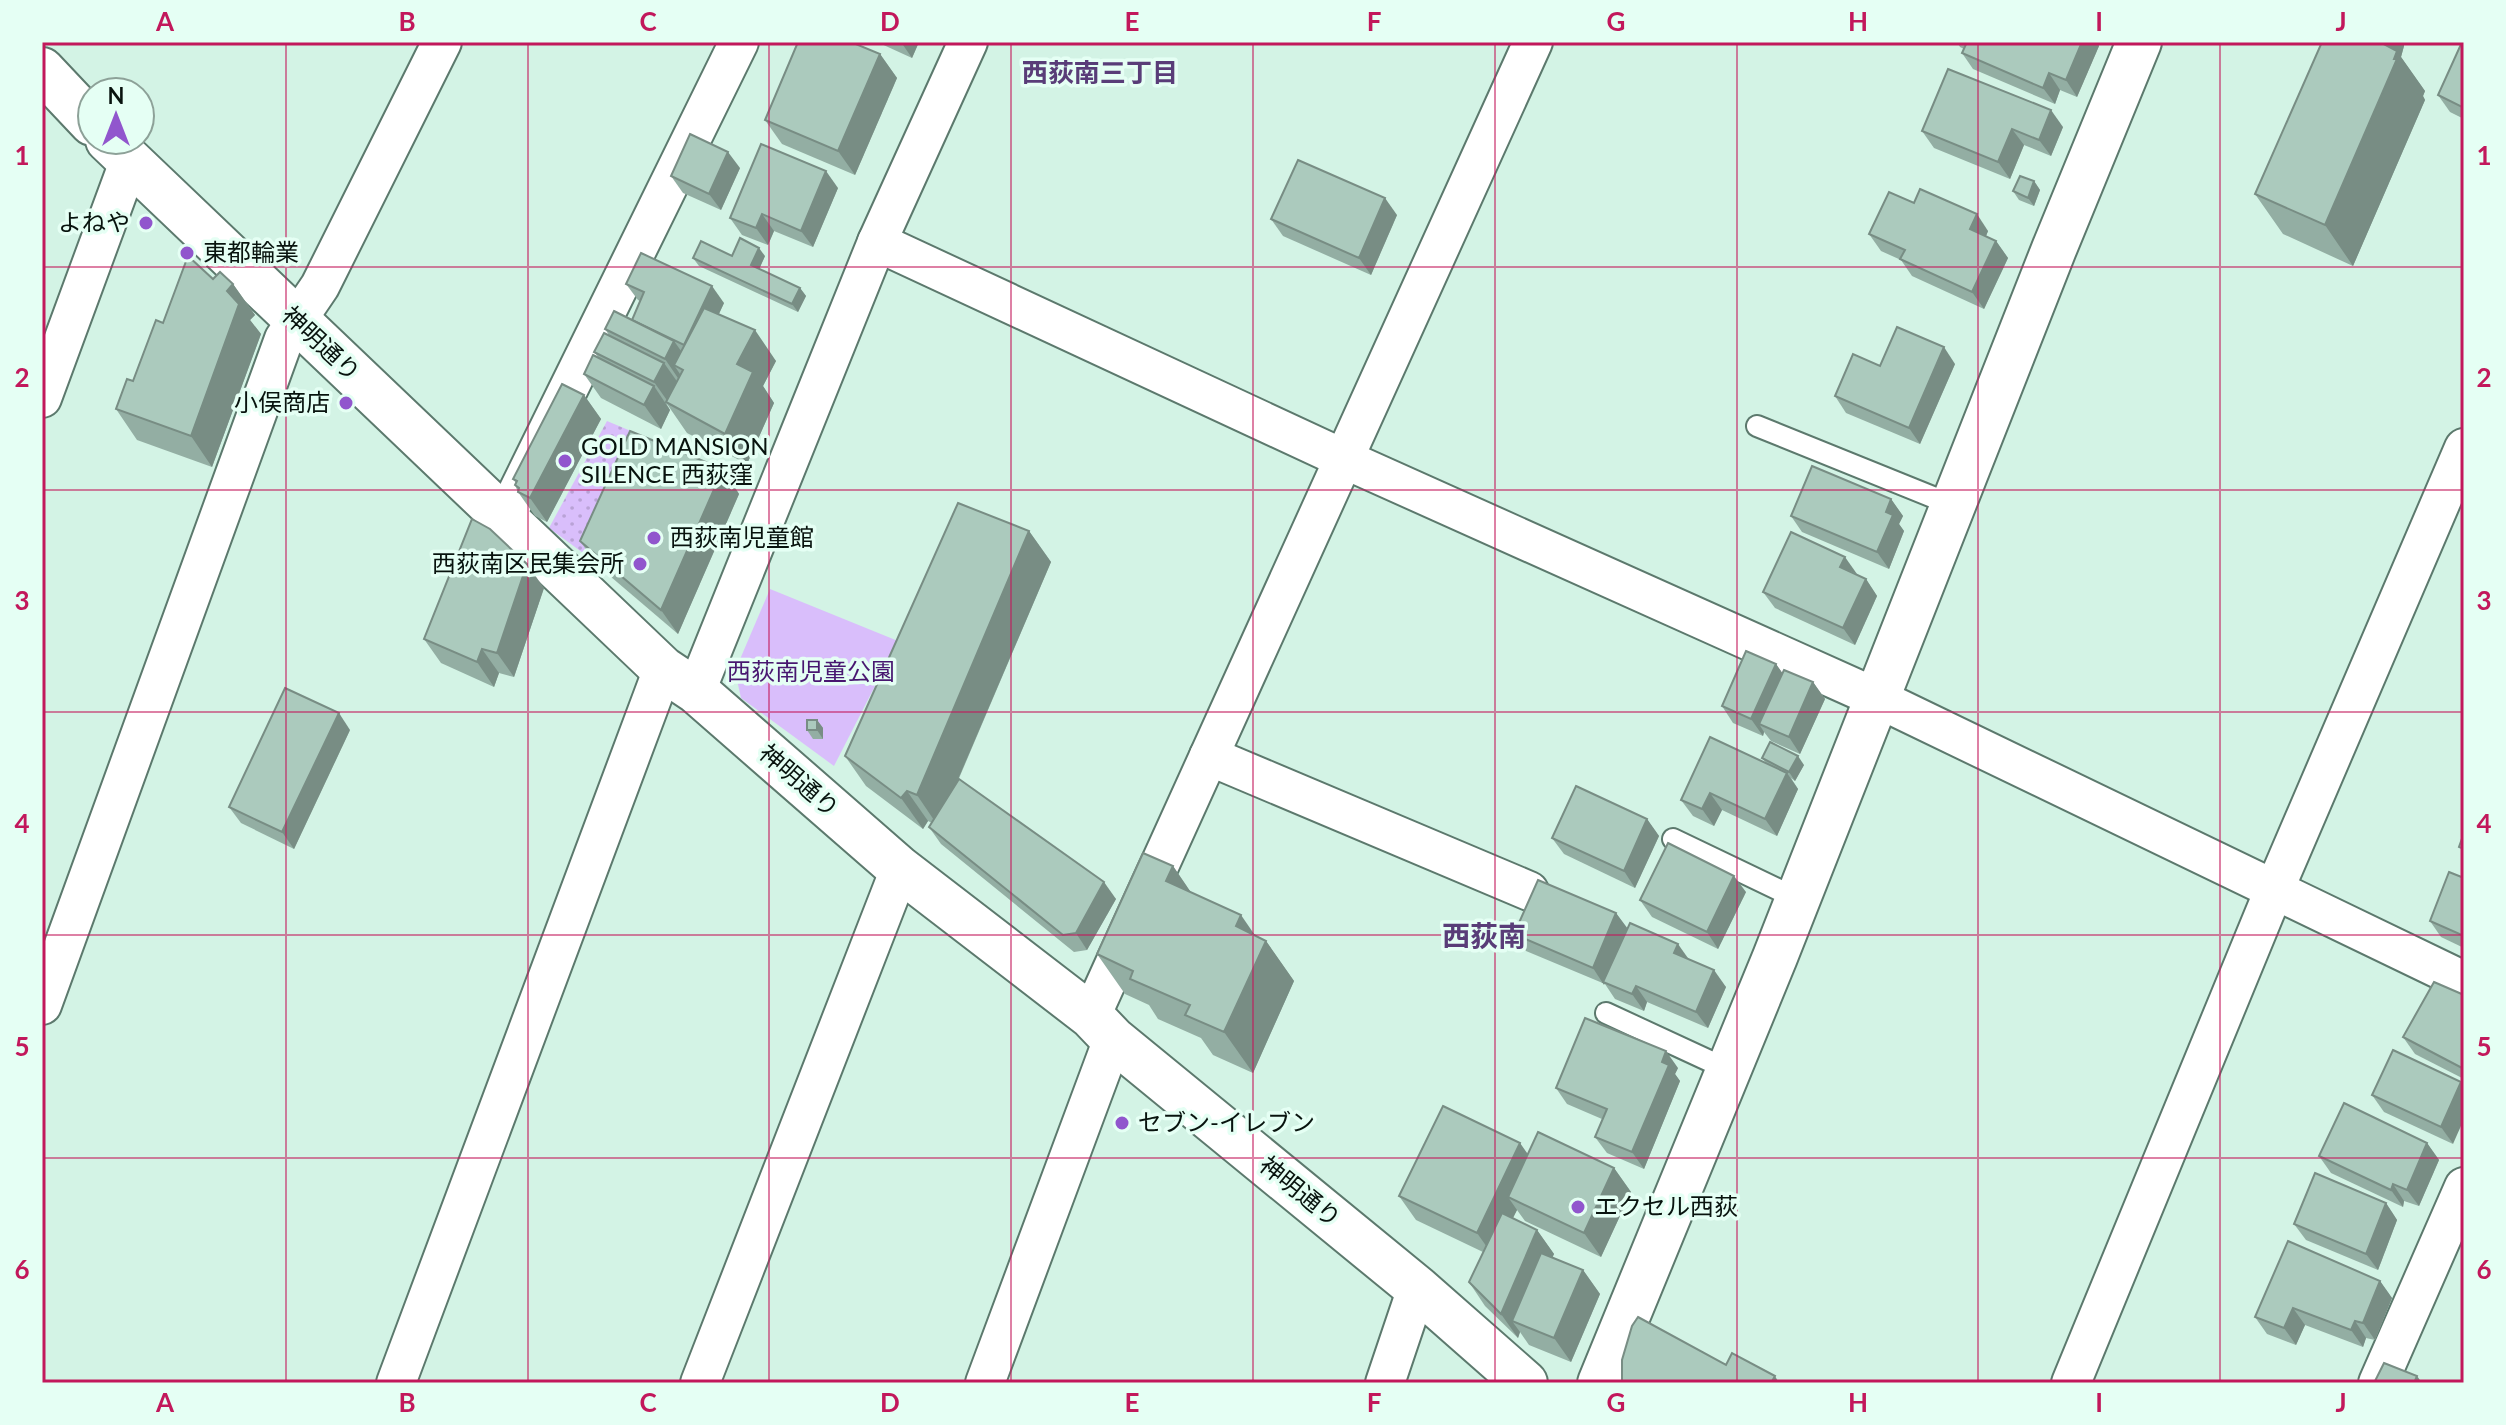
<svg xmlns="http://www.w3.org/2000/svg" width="2506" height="1425" viewBox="0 0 2506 1425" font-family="Lato,'Noto Sans JP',sans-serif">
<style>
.grass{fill:url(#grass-dots)}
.green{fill:#d9befb}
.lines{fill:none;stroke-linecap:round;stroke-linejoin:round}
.service-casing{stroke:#5c796d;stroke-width:24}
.minor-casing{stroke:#5c796d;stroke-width:42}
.tertiary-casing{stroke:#5c796d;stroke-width:48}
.service{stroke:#fff;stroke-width:20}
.minor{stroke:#fff;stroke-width:38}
.tertiary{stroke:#fff;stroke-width:44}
.wall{fill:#93aea3}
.shaded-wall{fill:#788d84}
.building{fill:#abcabd;stroke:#788d84;stroke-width:2}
.grid{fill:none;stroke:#c2185b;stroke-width:2;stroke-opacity:0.55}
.poi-dot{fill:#9156cd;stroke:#e5fff4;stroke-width:3}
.labels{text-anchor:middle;stroke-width:7;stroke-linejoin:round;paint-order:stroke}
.poi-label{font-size:24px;fill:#08130e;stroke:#e5fff4;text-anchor:start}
.street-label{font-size:24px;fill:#08130e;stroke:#e5fff4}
.park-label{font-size:24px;fill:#481770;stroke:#e5fff4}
.neighbourhood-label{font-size:26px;font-weight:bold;fill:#593d78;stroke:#e5fff4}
.quarter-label{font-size:28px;font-weight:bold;fill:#593d78;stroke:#e5fff4}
.neatline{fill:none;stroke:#c2185b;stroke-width:3}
.grid-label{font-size:26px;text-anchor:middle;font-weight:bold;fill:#c2185b}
</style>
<defs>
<pattern id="grass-dots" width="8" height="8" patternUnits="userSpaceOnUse" patternTransform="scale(2)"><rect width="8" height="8" fill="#d9befb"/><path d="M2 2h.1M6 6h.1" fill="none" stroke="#b9a2d6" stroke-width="1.8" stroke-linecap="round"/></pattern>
</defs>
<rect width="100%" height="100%" fill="#d3f3e5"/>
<path class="grass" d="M607 421 650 439 594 561 549 528Z"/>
<path class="green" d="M770 589 898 641 834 766 741 698 735 671Z"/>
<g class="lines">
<defs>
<g id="service">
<path d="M1757 426 1955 506"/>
<path d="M1673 839 1798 899"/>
<path d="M1606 1013 1729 1070"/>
</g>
<g id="minor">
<path d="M877 242 1344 459 1879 699 2464 981"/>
<path d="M42 398 129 162"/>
<path d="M505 518 739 42"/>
<path d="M696 691 877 242 968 42"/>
<path d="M1209 756 1529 891"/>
<path d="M42 1005 284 339 320 286 442 42"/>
<path d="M1091 1016 1533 42"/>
<path d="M396 1383 663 669"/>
<path d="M700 1383 900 869"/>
<path d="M985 1383 1113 1039"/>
<path d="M1385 1383 1417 1288"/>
<path d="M2071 1383 2275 888 2464 448"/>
<path d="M2378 1383 2464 1187"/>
</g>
<g id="tertiary">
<path d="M42 70 92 123"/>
<path d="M108 140 663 669 696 691 900 869 1091 1016 1113 1039 1417 1288 1525 1383"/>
<path d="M1600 1383 1775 957 2054 249 2139 42"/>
</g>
</defs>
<use href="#service" class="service-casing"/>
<use href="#minor" class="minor-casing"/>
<use href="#tertiary" class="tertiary-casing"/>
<use href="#service" class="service"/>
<use href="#minor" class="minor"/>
<use href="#tertiary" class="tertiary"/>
</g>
<g class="wall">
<path d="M877 42H919L912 58Z"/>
<path d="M1957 42H2097L2099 46 2077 97 2060 90 2055 104 1973 69 1962 53 1964 49 1960 47Z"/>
<path d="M2322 42H2404V46L2401 57 2425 91 2423 96 2425 100 2353 266 2283 234 2255 194Z"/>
<path d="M2464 42V119L2450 112 2438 95Z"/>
<path d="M880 54 897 78 855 175 782 144 765 120Z"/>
<path d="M2063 127 2051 156 2024 145 2010 179 1934 148 1922 131Z"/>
<path d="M740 168 721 210 683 193 671 176Z"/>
<path d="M2034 181 2040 190 2034 206 2019 200 2013 191Z"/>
<path d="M838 188 813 247 774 231 768 245 742 235 730 218Z"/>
<path d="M1914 203 1988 231 1986 236 1996 241 2008 258 1984 309 1912 276 1901 260 1881 251 1869 234Z"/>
<path d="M1397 215 1371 275 1283 236 1271 219Z"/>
<path d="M732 256H765L759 269 800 288 806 296 798 312 699 266 693 258Z"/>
<path d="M213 279 233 284 255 315 250 320 261 334 212 467 137 440 116 409 133 381Z"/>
<path d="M626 284 724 303 719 314 776 361 763 386 774 403 747 464 687 433 667 404 666 403 670 410 661 429 601 398 584 374 599 358 594 352 609 335 605 329 632 320 640 301 638 300Z"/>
<path d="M1955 364 1920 444 1846 413 1835 396 1880 366Z"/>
<path d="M584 395 601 419 547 522 535 516 518 492 515 485 516 483 513 479Z"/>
<path d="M723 469 739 494 678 634 597 565 580 541Z"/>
<path d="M1891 499 1903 516 1899 524 1904 531 1889 569 1802 532 1791 516Z"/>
<path d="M1029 531 1051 562 957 783 1116 899 1087 950 1074 952 941 844 929 827 932 823 928 821 923 829 866 786 845 756Z"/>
<path d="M1866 579 1877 596 1855 645 1775 608 1763 592Z"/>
<path d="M544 588 514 677 499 673 494 687 441 663 424 639Z"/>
<path d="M1776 664 1782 673 1813 682 1825 699 1800 754 1771 741 1764 732 1763 736 1733 723 1722 706Z"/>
<path d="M817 720 823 728V739H813L807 730Z"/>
<path d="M350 730 294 849 241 823 229 807Z"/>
<path d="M1762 758 1804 765 1795 781 1791 778 1798 789 1777 836 1722 810 1714 826 1693 816 1681 800 1765 762Z"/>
<path d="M1647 819 1659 836 1635 888 1564 854 1552 838Z"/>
<path d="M1173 866 1191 893 1255 935 1266 941 1294 981 1253 1073 1213 1055 1201 1038 1158 1019 1149 1005 1125 994 1097 954Z"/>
<path d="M2464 878V948L2441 937 2430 921Z"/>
<path d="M1746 892 1718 949 1652 917 1640 900Z"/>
<path d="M1616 913 1627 929 1689 959 1726 987 1708 1028 1647 1002 1644 1011 1615 999 1605 984 1526 951 1514 934Z"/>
<path d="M2464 995V1079L2415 1054 2403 1037Z"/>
<path d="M2393 1050 2453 1144 2384 1112 2372 1095Z"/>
<path d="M1678 1068 1675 1074 1680 1081 1644 1169 1607 1153 1595 1137 1602 1119 1567 1104 1556 1088Z"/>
<path d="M2427 1143 2439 1160 2419 1206 2404 1201 2403 1207 2331 1173 2319 1156Z"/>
<path d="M1528 1154 1614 1168 1631 1192 1601 1257 1525 1221 1517 1210 1512 1218 1537 1230 1554 1254 1552 1257 1583 1270 1600 1294 1571 1362 1529 1345 1520 1332 1518 1338 1485 1306 1469 1282 1483 1252 1416 1220 1399 1196Z"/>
<path d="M2386 1203 2397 1220 2378 1270 2306 1240 2294 1224Z"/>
<path d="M2380 1281 2392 1298 2375 1340 2366 1338 2363 1347 2305 1325 2296 1345 2267 1334 2255 1317Z"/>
</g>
<g class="shaded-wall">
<path d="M901 42H919L912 58Z"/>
<path d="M2082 42H2097L2099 46 2077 97 2066 80Z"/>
<path d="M2372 42H2404V46L2401 57 2425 91 2423 96 2425 100 2353 266 2325 225Z"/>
<path d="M880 54 897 78 855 175 838 151Z"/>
<path d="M2049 73 2060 90 2055 104 2043 88Z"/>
<path d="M2051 110 2063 127 2051 156 2039 140Z"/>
<path d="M2012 129 2024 145 2010 179 1998 162Z"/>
<path d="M728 152 740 168 721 210 709 194Z"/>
<path d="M826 171 838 188 813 247 801 231Z"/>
<path d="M2034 181 2040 190 2034 206 2028 198Z"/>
<path d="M1385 198 1397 215 1371 275 1359 258Z"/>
<path d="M762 214 774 231 768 245 756 228Z"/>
<path d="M1977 214 1988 231 1982 246 1970 229Z"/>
<path d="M1996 241 2008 258 1984 309 1972 292Z"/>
<path d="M759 248 765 256 757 274 751 265Z"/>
<path d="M233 284 255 315 250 320 261 334 212 467 191 436 227 291Z"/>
<path d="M712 286 724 303 696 362 684 345Z"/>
<path d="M800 288 806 296 798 312 792 304Z"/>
<path d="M755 330 776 361 763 386 774 403 747 464 725 434 737 364Z"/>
<path d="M674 341 691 365 683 370 674 365 684 380 682 384 665 359Z"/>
<path d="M1944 347 1955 364 1920 444 1909 428Z"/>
<path d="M664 363 681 387 671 406 654 382Z"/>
<path d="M654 386 670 410 661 429 644 405Z"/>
<path d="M584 395 601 419 547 522 530 498Z"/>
<path d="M723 469 739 494 678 634 661 610Z"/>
<path d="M1891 499 1903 516 1899 524 1904 531 1889 569 1877 552 1886 512Z"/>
<path d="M1029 531 1051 562 938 826 917 795Z"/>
<path d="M1845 557 1857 574 1840 567Z"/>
<path d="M527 564 544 588 514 677 497 653Z"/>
<path d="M1866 579 1877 596 1855 645 1843 628Z"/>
<path d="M482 649 499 673 494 687 477 662Z"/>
<path d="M1776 664 1788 681 1759 724 1764 732 1763 736 1751 719Z"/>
<path d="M1813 682 1825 699 1800 754 1789 737Z"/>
<path d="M339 713 350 730 294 849 282 832Z"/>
<path d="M817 720 823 728V739L817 730Z"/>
<path d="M1798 756 1804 765 1795 781 1789 772Z"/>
<path d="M1787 773 1798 789 1777 836 1765 819Z"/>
<path d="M907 791 928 821 923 829 901 798Z"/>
<path d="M1710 793 1722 810 1714 826 1702 809Z"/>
<path d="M1647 819 1659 836 1635 888 1624 871Z"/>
<path d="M1173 866 1201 907 1166 881Z"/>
<path d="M1734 876 1746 892 1718 949 1707 932Z"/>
<path d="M1104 882 1116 899 1087 950 1076 933Z"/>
<path d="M1616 913 1628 929 1604 985 1593 968Z"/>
<path d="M1241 915 1263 947 1266 941 1294 981 1253 1073 1224 1032 1236 926Z"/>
<path d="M1678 944 1690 961 1674 953Z"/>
<path d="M1714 970 1726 987 1708 1028 1696 1012Z"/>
<path d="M1636 986 1647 1002 1644 1011 1632 994Z"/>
<path d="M1666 1051 1678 1068 1675 1074 1680 1081 1644 1169 1632 1152Z"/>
<path d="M2461 1082 2464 1086V1119L2453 1144 2441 1127Z"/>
<path d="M1520 1143 1537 1167 1508 1197 1517 1210 1494 1257 1477 1233Z"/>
<path d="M2427 1143 2439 1160 2419 1206 2407 1190Z"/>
<path d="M1614 1168 1631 1192 1601 1257 1584 1233Z"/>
<path d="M2393 1184 2404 1201 2403 1207 2391 1190Z"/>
<path d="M2386 1203 2397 1220 2378 1270 2366 1254Z"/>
<path d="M1537 1230 1554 1254 1523 1325 1512 1321 1520 1332 1518 1338 1501 1314Z"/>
<path d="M1583 1270 1600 1294 1571 1362 1554 1338Z"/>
<path d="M2380 1281 2392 1298 2375 1340 2363 1323Z"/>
<path d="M2293 1308 2305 1325 2296 1345 2284 1328Z"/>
<path d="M2355 1321 2366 1338 2363 1347 2351 1330Z"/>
<path d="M1775 1376 1779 1383H1771Z"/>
<path d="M2417 1376 2422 1383H2414Z"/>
</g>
<g class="building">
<path d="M798 42H851L880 54 838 151 765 120Z"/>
<path d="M1967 42H2082L2066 80 2049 73 2043 88 1962 53Z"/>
<path d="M2322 42H2380L2397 51 2394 59H2397L2325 225 2255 194Z"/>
<path d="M2462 42H2464V108L2438 95Z"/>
<path d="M1948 69 2051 110 2039 140 2012 129 1998 162 1922 131Z"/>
<path d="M690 134 728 152 709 194 671 176Z"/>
<path d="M761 144 826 171 801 231 762 214 756 228 730 218Z"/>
<path d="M1298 160 1385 198 1359 258 1271 219Z"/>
<path d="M2020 176 2034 181 2028 198 2013 191Z"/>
<path d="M1920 189 1977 214 1970 229 1996 241 1972 292 1900 259 1905 250 1869 234 1889 192 1914 203Z"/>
<path d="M740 238 759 248 751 265 800 288 792 304 693 258 701 241 732 256Z"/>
<path d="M641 253 712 286 684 345 632 320 644 292 626 284Z"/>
<path d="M188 256 213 279 220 272 233 284 227 291 239 304 191 436 116 409 127 379 133 381 156 320 163 323Z"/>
<path d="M704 308 755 330 737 364 753 372 725 434 666 402 683 370 674 365Z"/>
<path d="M614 311 674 341 665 359 605 329Z"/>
<path d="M1897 327 1944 347 1909 428 1835 396 1853 354 1880 366Z"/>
<path d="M604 333 664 363 654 382 594 352Z"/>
<path d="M593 355 654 386 644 405 584 374Z"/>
<path d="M562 384 584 395 530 498 518 492 519 488 515 485 517 481 513 479Z"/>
<path d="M630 431 723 469 661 610 580 541Z"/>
<path d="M1812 466 1891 499 1886 512 1893 515 1877 552 1791 516Z"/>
<path d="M958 503 1029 531 917 795 907 791 901 798 845 756Z"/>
<path d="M472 519 490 529 527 564 497 653 482 649 477 662 424 639Z"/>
<path d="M1791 532 1845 557 1840 567 1866 579 1843 628 1763 592Z"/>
<path d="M1746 651 1776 664 1751 719 1722 706Z"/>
<path d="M1784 670 1813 682 1789 737 1759 724Z"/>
<path d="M285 688 339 713 282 832 229 807Z"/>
<rect x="807" y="720" width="10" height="10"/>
<path d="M1710 737 1787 773 1765 819 1710 793 1702 809 1681 800Z"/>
<path d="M1770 742 1798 756 1789 772 1762 758Z"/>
<path d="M959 779 1104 882 1076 933 1063 935 929 827Z"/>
<path d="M1576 786 1647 819 1624 871 1552 838Z"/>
<path d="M2464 833V849L2459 847Z"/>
<path d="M1668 843 1734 876 1707 932 1640 900Z"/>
<path d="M1143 853 1173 866 1166 881 1241 915 1236 926 1266 941 1224 1032 1185 1015 1190 1005 1130 979 1133 971 1097 954Z"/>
<path d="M2449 872 2464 878V936L2430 921Z"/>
<path d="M1538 880 1616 913 1593 968 1514 934Z"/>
<path d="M1630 923 1678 944 1674 953 1714 970 1696 1012 1636 986 1632 994 1603 982Z"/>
<path d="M2434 982 2464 995V1069L2403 1037Z"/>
<path d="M1585 1018 1666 1051 1662 1062 1669 1065 1632 1152 1595 1137 1607 1109 1556 1088Z"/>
<path d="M2393 1050 2461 1082 2441 1127 2372 1095Z"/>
<path d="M2344 1103 2427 1143 2407 1190 2393 1184 2391 1190 2319 1156Z"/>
<path d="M1443 1106 1520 1143 1477 1233 1399 1196Z"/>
<path d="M1538 1132 1614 1168 1584 1233 1508 1197Z"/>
<path d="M2315 1173 2386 1203 2366 1254 2294 1224Z"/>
<path d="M1502 1213 1537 1230 1501 1314 1469 1282Z"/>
<path d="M2288 1241 2380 1281 2363 1323 2355 1321 2351 1330 2293 1308 2284 1328 2255 1317Z"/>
<path d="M1541 1253 1583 1270 1554 1338 1512 1321Z"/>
<path d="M1638 1317 1726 1365 1732 1353 1775 1376 1771 1383H1622V1360L1632 1326Z"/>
<path d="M2384 1363 2417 1376 2414 1383H2374Z"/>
</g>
<path class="grid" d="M286 42V1383M528 42V1383M769 42V1383M1011 42V1383M1253 42V1383M1495 42V1383M1737 42V1383M1978 42V1383M2220 42V1383M42 267H2464M42 490H2464M42 712H2464M42 935H2464M42 1158H2464"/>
<g class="poi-dot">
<circle cx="146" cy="223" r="8"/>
<circle cx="187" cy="253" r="8"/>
<circle cx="346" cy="403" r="8"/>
<circle cx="565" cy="461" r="8"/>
<circle cx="654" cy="538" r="8"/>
<circle cx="640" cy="564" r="8"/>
<circle cx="1122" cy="1123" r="8"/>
<circle cx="1578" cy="1207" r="8"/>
</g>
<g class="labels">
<g class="poi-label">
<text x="130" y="231" text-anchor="end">よねや</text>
<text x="203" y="261">東都輪業</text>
<text x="330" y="411" text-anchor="end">小俣商店</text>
<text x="581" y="455">GOLD MANSION<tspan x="581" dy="28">SILENCE 西荻窪</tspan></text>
<text x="670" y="546">西荻南児童館</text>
<text x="624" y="572" text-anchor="end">西荻南区民集会所</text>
<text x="1138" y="1131">セブン-イレブン</text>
<text x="1594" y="1215">エクセル西荻</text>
</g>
<g class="street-label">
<text transform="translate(321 344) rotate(43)" y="8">神明通り</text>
<text transform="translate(799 781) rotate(41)" y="8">神明通り</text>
<text transform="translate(1300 1192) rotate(39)" y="8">神明通り</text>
</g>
<g class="park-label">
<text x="811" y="680">西荻南児童公園</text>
</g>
<g class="neighbourhood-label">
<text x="1100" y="82">西荻南三丁目</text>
</g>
<g class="quarter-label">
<text x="1484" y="946">西荻南</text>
</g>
</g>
<rect width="2506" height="1425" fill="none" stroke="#e5fff4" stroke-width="88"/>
<g transform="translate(116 116)"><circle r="38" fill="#e5fff4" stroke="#8da198" stroke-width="2"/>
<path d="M0-6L14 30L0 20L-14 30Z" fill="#9156cd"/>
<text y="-12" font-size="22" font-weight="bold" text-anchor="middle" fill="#08130e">N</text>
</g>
<rect x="44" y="44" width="2418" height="1337" class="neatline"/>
<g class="grid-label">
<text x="165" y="31">A</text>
<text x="407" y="31">B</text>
<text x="648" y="31">C</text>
<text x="890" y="31">D</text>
<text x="1132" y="31">E</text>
<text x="1374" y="31">F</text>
<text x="1616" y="31">G</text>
<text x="1858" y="31">H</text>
<text x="2099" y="31">I</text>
<text x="2341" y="31">J</text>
<text x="22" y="165">1</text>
<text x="2484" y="165">1</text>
<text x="22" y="387">2</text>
<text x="2484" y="387">2</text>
<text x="22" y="610">3</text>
<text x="2484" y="610">3</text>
<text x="22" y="833">4</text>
<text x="2484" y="833">4</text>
<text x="22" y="1056">5</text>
<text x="2484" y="1056">5</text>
<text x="22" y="1279">6</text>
<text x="2484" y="1279">6</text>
<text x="165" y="1412">A</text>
<text x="407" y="1412">B</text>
<text x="648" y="1412">C</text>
<text x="890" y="1412">D</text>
<text x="1132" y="1412">E</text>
<text x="1374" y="1412">F</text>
<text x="1616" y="1412">G</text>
<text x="1858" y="1412">H</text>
<text x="2099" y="1412">I</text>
<text x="2341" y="1412">J</text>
</g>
</svg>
